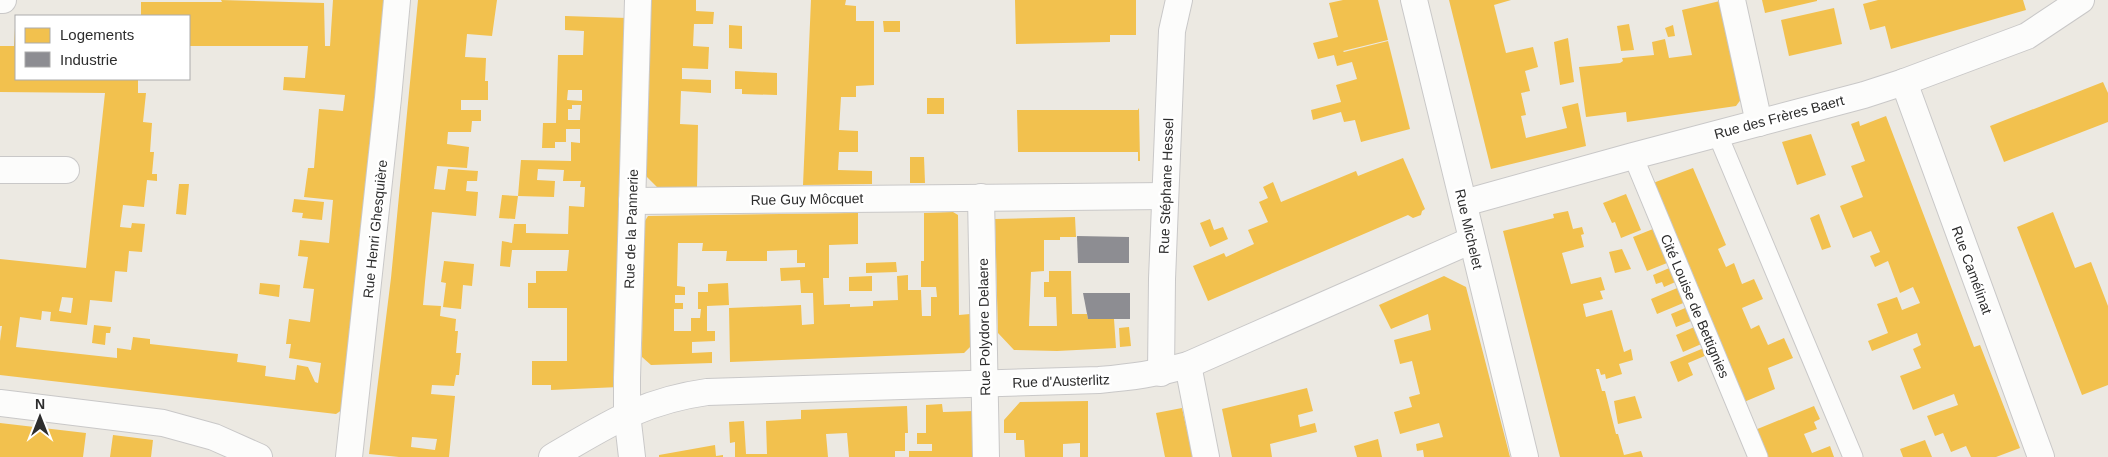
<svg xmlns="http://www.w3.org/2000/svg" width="2108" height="457" viewBox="0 0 2108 457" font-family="Helvetica,sans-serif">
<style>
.homes{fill:#f2c14e;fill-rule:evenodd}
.industry{fill:#8d8d92}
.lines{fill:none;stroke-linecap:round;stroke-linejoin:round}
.pedestrian-casing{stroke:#c9c8c8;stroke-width:21}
.minor-casing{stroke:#c9c8c8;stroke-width:28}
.pedestrian{stroke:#fcfcfb;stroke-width:19}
.minor{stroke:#fcfcfb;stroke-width:26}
.labels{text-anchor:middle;stroke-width:5;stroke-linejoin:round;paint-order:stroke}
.street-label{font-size:14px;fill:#2d2d2d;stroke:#fff}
</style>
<rect width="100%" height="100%" fill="#ece9e2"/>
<g class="homes">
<path d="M221 0 324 3 325 46H330L333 0H388L345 408 336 414 0 375V341L2 326H0V259L86 268 105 93 0 92V46H14L15 28H16V79H138V93H146L143 122 152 123 150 152H154L152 174H157V181L147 180 144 207 123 205 120 227 131 228 132 223 145 224 142 252 129 251 127 272 115 271 112 302 90 300 87 325 50 321 51 312 42 311 41 320 20 317 16 347 117 358V348L131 350 133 337 150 339V344L238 354 237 362 266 366 265 376 295 380 297 365 308 367 315 382 318 383 321 363 289 358 291 344H286L289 319 310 322 314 289 303 288 308 257 298 256 300 240 329 243 333 200 304 197 308 168H314L319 109 343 111 345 95 283 90 284 77 305 78 308 46H189V16H141V2H222ZM62 297 73 298 71 313 59 311Z"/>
<path d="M418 0H497L492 36 467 34 465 57 486 58 485 81H488V100H461V110H481V121H472L471 132H448L447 144 469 147 467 168 437 166 434 189 445 190 448 169 478 171 477 181H467L466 191 478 192 476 216 432 212 425 282 423 305 441 306 440 316 456 319 455 331H458L456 353H461L459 375H456L454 386 432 385 431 394 455 396 449 457H399L369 454 391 278ZM412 437 437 439 435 450 411 447Z"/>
<path d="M651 0H696V11L714 12 713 24H694L693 46 709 47 708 69 682 68V79L711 80V93L681 91 680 124 698 125 697 187 658 188 646 176Z"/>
<path d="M811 0H846L845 5 856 6V21H874V85L856 86V97H841L839 130 858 131V152H839L838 170 872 171V184L803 185Z"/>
<path d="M1015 0H1136V35H1110V42L1016 44Z"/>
<path d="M1343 0H1378L1388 40 1343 51 1344 52 1388 41 1410 129 1361 142 1355 120 1344 122 1341 112 1313 120 1311 110 1341 102 1336 85 1357 79 1352 62 1337 66 1334 55 1318 59 1313 43 1338 37 1329 3Z"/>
<path d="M1449 0H1511L1494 5 1506 53 1533 47 1538 67 1525 71 1530 91 1521 93 1526 115 1521 116 1526 138 1567 128 1562 107 1578 103 1586 146 1491 169Z"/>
<path d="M1762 0H1817V1L1765 13Z"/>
<path d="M1878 0H2023L2026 10 1891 49 1885 26 1870 30 1863 4Z"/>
<path d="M1720 1 1742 98 1736 106 1627 122 1626 112 1586 117 1579 67 1620 63 1623 61 1622 58 1654 55 1652 42 1665 39 1669 58 1692 55 1682 10Z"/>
<path d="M1834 8 1842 44 1789 56 1781 20Z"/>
<path d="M565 16 627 18 619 387 551 390V385H532V361H567V308H528V283H536V271H567L569 250H512L510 267 500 266 502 241 512 243 514 224H526V233L568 234 569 206 584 207 585 187H580L581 181H563L564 170 538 169 537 180 555 181 554 197 518 196 515 219 499 218 502 195 518 196 521 160 571 161V142L580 143V129H566V142H555V148H542L543 123H556L558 55H583L584 31 565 30ZM568 90H582V101L567 100ZM572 105H581L580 120H568V109H572Z"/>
<path d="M883 21H900V32H884Z"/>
<path d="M1629 24 1634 50 1621 51 1617 26Z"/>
<path d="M729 25 742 26V49L729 48Z"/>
<path d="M1673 25 1675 36 1668 37 1665 28Z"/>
<path d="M1568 38 1574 82 1560 85 1554 42Z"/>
<path d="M735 71 777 73V95L742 94V89H735Z"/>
<path d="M2103 82 2108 93V122L2004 162 1990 126Z"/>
<rect x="927" y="98" width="17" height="16"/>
<path d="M1139 108 1140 161H1138V152H1018L1017 110H1138Z"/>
<path d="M1886 116 1974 347 1980 345 2020 448 1996 457H1971L1966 446 1951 452 1943 433 1935 436 1927 416 1958 405 1954 394 1913 410 1900 376 1921 368 1913 349 1921 345 1917 333 1872 351 1868 341 1888 333 1877 304 1897 297 1902 310 1920 303 1913 287 1900 293 1888 261 1875 267 1870 256 1880 252 1871 231 1853 238 1840 206 1863 197 1851 166 1865 161 1851 124 1859 121 1860 126Z"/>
<path d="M1811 134 1826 175 1797 185 1782 142Z"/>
<path d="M910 157H924L925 183H910Z"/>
<path d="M1403 158 1425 209 1422 211 1421 215 1413 218 1408 215 1208 301 1193 266 1224 253 1226 257 1254 244 1248 230 1268 222 1259 202 1268 198 1263 187 1273 182 1281 202 1356 171 1358 176Z"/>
<path d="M1693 168 1726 245 1718 249 1726 267 1734 263 1742 284 1754 279 1763 299 1742 308 1751 329 1759 325 1768 345 1784 338 1793 358 1768 368 1775 389 1744 402 1653 183Z"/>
<path d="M179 184H189L186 215 176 214Z"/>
<path d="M1626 194 1641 230 1621 238 1615 222 1612 223 1603 203Z"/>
<path d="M294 199 324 202 322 220 302 218 303 213 292 212Z"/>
<path d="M1568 211 1573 229 1582 227 1584 234 1581 235 1584 247 1562 253 1571 284 1601 277 1605 290 1600 291 1603 299 1583 304 1586 317 1612 310 1624 352 1631 349 1633 360 1619 364 1622 374 1606 379 1605 374 1601 375 1599 369H1596L1602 391H1605L1616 434H1618L1624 455 1641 451 1643 457H1560L1503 231 1554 218 1553 214Z"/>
<path d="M953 212 958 215 959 315 970 314 971 346 964 353 730 362 729 308 801 305 802 325 814 324 813 293H801L800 280 781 281 780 268 805 267V263H797V250L767 251V261H726L727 251H702L703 243H678L677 286 685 287V295H675V303H683V309H674V331H691V318H700L701 309H698V292H708V284L728 283 729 305 707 306V331H715V341L692 342V353L712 352V363L651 365 642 357 643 224 648 216 858 213V244L829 245V278H823L824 305 850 304V307L873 306V301L898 300 897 276 908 275V290H921L922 316H931V297H937L936 287H921V261H924V213Z"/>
<path d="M2053 212 2075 268 2091 262 2108 306V385L2082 395 2017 227Z"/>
<path d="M1819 214 1831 247 1822 250 1810 218Z"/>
<path d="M1075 217 1076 237H1060V240H1044V271L1031 272 1029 326H1057L1056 297H1044V282H1049V271H1071L1072 314H1087L1088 319H1114L1116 348 1057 351 1014 350 998 333 995 219Z"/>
<path d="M1210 219 1214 230 1223 227 1228 239 1210 247 1200 223Z"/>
<path d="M1658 227 1672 261 1647 271 1633 237Z"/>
<path d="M1622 249 1631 269 1615 273 1609 252Z"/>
<path d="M444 261 474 264 472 286 463 285 461 309 443 307 446 283 441 282Z"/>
<path d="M896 262 897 272 866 273V263Z"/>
<path d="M1674 266 1680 280 1664 287 1662 282 1656 284 1653 275Z"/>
<path d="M872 276V291H849V277Z"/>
<path d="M1444 276 1466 287 1510 457H1424L1423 450 1417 451 1416 444 1443 437 1439 423 1400 434 1394 412 1412 407 1409 397 1420 394 1412 361 1400 364 1394 340 1431 330 1428 314 1391 329 1379 305Z"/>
<path d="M260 283 280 285 279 297 259 294Z"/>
<path d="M1682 286 1688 301 1657 314 1651 299Z"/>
<path d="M1690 306 1696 319 1676 327 1671 314Z"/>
<path d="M94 325 111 327 110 333H106L105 345 92 343Z"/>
<path d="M1699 325 1706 342 1683 352 1676 335Z"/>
<path d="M1129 327 1131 346 1120 347 1119 328Z"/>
<path d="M1704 348 1707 355 1688 363 1693 375 1678 382 1670 362Z"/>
<path d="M1307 388 1313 411 1298 415 1300 427 1315 423 1317 432 1270 444 1272 457H1232L1222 409Z"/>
<path d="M1635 396 1642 418 1618 424 1614 401Z"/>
<path d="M1088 401V457H1080V443L1063 444V457H1025L1024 440H1016V433H1004V420L1020 402Z"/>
<path d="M942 404 943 412 975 411 977 457H909V451H932V444H917V433H926V405Z"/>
<path d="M907 406 908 433H905V451H895V457H849L847 433 826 434 828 457H735V442L730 443 729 422 744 421 746 454H767L766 421 801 419V410Z"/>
<path d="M1814 406 1820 419 1814 422 1817 429 1804 434 1812 453 1830 446 1834 457H1766L1755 430Z"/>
<path d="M1182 408 1193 457H1165L1156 413Z"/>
<path d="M0 423 86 433 83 457H0Z"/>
<path d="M113 435 153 440 151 457H110Z"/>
<path d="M1378 439 1382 457H1357L1354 446Z"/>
<path d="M1925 440 1932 457H1903L1900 449Z"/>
<path d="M715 445 716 456 723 455V457H659V455Z"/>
</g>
<g class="industry">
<path d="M1077 236 1129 237V263H1078Z"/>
<path d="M1083 293H1130V319H1088Z"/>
</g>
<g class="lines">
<defs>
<g id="pedestrian">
<path d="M1717 133 1853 457"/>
<path d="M1633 156 1758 457"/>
</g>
<g id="minor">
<path d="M0 0H3"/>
<path d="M1414 0 1525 457"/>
<path d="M1732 0 1759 123"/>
<path d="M1904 82 2041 457"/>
<path d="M0 170H66"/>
<path d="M981 197 986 457"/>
<path d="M632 201 1165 196"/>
<path d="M1464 203 1633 156 1864 95 1904 82 2027 36 2081 0"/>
<path d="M1188 365 1206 457"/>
<path d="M1161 373 1162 279 1172 31 1179 0"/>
<path d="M0 403 163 423 214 437 259 457"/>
<path d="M349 457 388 98 397 0"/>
<path d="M552 457C607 425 642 401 707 392L1099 380C1132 377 1156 374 1188 365L1472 240"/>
<path d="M632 457 627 414V378L638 0"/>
</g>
</defs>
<use href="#pedestrian" class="pedestrian-casing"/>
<use href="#minor" class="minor-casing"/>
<use href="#pedestrian" class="pedestrian"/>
<use href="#minor" class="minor"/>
</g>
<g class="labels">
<g class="street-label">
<text transform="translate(1779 117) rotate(-15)" y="5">Rue des Frères Baert</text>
<text transform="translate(1166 186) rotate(-88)" y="5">Rue Stéphane Hessel</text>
<text transform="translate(807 199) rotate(-1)" y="5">Rue Guy Môcquet</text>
<text transform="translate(375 229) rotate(-84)" y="5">Rue Henri Ghesquière</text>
<text transform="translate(631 229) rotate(-88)" y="5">Rue de la Pannerie</text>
<text transform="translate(1469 229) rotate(77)" y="5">Rue Michelet</text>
<text transform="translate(1972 270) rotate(70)" y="5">Rue Camélinat</text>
<text transform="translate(1695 306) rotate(67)" y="5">Cité Louise de Bettignies</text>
<text transform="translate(984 327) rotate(-91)" y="5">Rue Polydore Delaere</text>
<text transform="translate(1061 381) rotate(-2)" y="5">Rue d'Austerlitz</text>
</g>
</g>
<rect x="15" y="15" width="175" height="65" fill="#ffffff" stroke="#ababab"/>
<rect x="25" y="28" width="25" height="15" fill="#f2c14e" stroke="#ababab"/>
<text x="60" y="40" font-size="15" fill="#2d2d2d">Logements</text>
<rect x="25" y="52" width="25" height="15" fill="#8d8d92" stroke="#ababab"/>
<text x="60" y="65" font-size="15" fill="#2d2d2d">Industrie</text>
<g transform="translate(40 417)" stroke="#ffffff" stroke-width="4" paint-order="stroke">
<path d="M0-4L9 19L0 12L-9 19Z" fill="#2d2d2d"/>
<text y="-8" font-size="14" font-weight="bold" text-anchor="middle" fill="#2d2d2d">N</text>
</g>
</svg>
